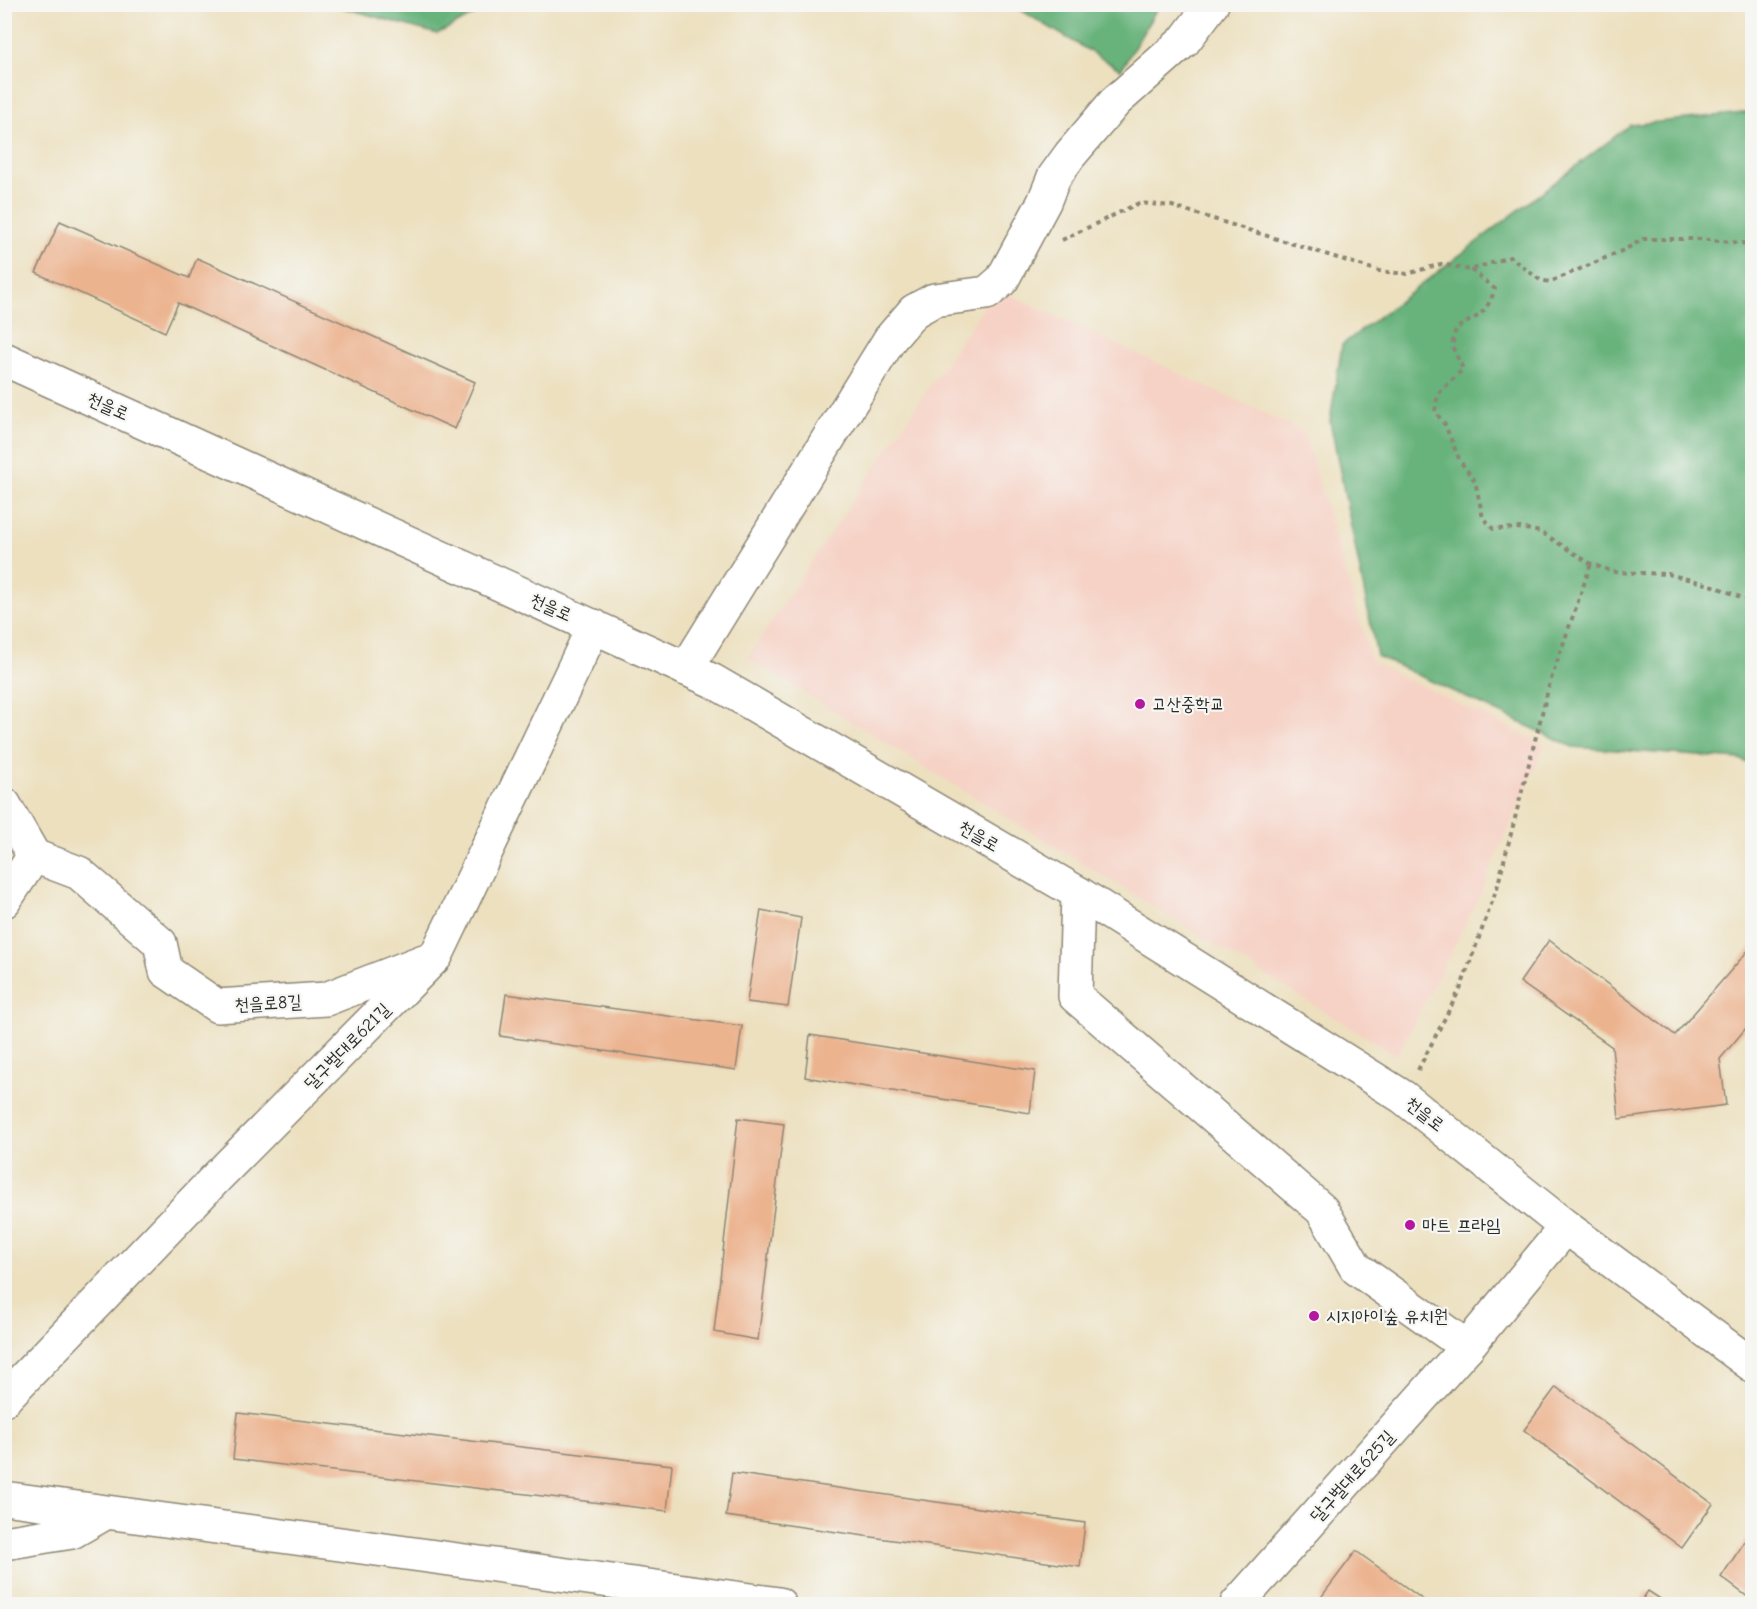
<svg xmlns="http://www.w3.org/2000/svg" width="1757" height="1609" viewBox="0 0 1757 1609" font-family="'Comic Neue','Poor Story',sans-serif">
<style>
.built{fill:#f6d1c5}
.forest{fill:#67b27b;stroke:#496e53;stroke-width:1.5}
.building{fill:#ecb38f}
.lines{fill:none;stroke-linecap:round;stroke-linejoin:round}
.minor-casing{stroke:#8c8675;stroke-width:36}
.path{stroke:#8c8675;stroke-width:4;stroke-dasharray:4.5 4.5;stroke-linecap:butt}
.minor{stroke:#fff;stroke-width:33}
.poi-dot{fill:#b5179e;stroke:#f6f6f2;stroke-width:2}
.labels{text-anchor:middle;stroke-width:4.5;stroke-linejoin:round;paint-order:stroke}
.street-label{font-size:18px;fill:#2b2b2b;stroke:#f6f6f2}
.poi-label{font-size:18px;fill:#2b2b2b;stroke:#f6f6f2;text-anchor:start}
</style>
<rect width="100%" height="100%" fill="#f6f6f2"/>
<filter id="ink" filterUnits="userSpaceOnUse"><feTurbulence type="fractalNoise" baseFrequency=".0167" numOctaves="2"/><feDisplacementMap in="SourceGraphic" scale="12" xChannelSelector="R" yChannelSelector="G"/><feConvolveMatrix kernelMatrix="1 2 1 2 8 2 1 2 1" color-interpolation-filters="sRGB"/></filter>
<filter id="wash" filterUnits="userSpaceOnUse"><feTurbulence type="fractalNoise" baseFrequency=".008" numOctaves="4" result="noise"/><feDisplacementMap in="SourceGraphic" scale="24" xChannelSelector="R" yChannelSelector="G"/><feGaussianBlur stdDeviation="1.35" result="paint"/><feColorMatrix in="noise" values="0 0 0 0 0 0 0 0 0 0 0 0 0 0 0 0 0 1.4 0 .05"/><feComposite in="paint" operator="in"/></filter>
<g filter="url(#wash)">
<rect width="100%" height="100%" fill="#ece0bf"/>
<path class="built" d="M996 288 1304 432 1372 662 1545 745 1476 904 1397 1056 747 658Z"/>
<g class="forest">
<path d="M333 5H493L437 34Z"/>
<path d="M1012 5H1159L1121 70Z"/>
<path d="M1752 112V766L1740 759 1573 747 1377 656 1330 421 1342 345 1630 125Z"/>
</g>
<g id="blocks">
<g class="building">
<path d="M60 221 189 278 197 258 475 382 455 429 178 303 165 332 36 273Z"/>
<path d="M761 910 801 918 788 1007 747 1002Z"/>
<path d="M1549 940 1675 1035 1752 946V1021L1720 1059 1726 1105 1619 1119 1612 1047 1520 982Z"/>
<path d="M506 994 742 1026 736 1070 500 1036Z"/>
<path d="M810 1035 1035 1071 1030 1113 805 1077Z"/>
<path d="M738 1118 784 1124 758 1340 714 1332Z"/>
<path d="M1556 1387 1713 1504 1682 1548 1524 1430Z"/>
<path d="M238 1413 672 1465 667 1511 233 1459Z"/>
<path d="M732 1473 1085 1523 1080 1567 726 1516Z"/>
<path d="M1749 1535 1752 1538V1600L1721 1577Z"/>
<path d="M1356 1551 1429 1604H1325L1319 1600Z"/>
<path d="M1648 1591 1668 1604H1639Z"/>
</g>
</g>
</g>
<g filter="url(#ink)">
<use href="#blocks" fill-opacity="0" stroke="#8c8675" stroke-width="1.5"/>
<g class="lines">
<defs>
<g id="minor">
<path d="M4 359 713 681 1078 893 1403 1097 1566 1227 1752 1365"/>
<path d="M686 669 890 339 914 311 934 300 987 293 1002 280 1044 202 1054 177 1070 155 1115 102 1184 41 1212 4"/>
<path d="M4 804 34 856 79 873 160 943 166 971 217 1006 326 999 424 961"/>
<path d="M1078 893 1075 996 1322 1210 1356 1268 1467 1347"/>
<path d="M4 901 34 856"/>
<path d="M4 1399 218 1176 436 956 594 626"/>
<path d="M4 1498 779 1604"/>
<path d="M4 1543 72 1532 105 1513"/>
<path d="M1237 1604 1467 1347 1566 1227"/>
</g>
</defs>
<use href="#minor" class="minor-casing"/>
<g class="path">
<path d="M1062 240 1139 203 1172 206 1379 271 1407 274 1441 264 1470 270 1510 257 1540 280 1550 282 1626 249 1643 239H1699L1752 244"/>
<path d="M1471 270 1495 289C1486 314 1479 316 1456 328L1452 346 1463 369 1438 394 1435 411 1445 425 1460 461 1475 481 1483 518 1493 529 1520 528 1541 532 1591 564 1614 572 1668 574 1714 586 1752 602"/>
<path d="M1418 1070 1461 987 1497 888 1550 682 1591 564"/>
</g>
<use href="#minor" class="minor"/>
</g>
</g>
<g class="poi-dot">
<circle cx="1140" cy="704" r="6"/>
<circle cx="1410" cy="1225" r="6"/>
<circle cx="1314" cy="1316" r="6"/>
</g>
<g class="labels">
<g class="street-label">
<text transform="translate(108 406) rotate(24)" y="6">천을로</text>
<text transform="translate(551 607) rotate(24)" y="6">천을로</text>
<text transform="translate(979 836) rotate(30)" y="6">천을로</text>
<text transform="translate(268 1003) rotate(-3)" y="6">천을로8길</text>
<text transform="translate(347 1046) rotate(-45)" y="6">달구벌대로621길</text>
<text transform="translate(1425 1114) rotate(38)" y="6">천을로</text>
<text transform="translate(1352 1476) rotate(-48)" y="6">달구벌대로625길</text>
</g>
<g class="poi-label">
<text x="1152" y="710">고산중학교</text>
<text x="1422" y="1231">마트 프라임</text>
<text x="1326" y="1322">시지아이숲 유치원</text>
</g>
</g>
<rect width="1757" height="1609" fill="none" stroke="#f6f6f2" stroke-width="24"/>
</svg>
